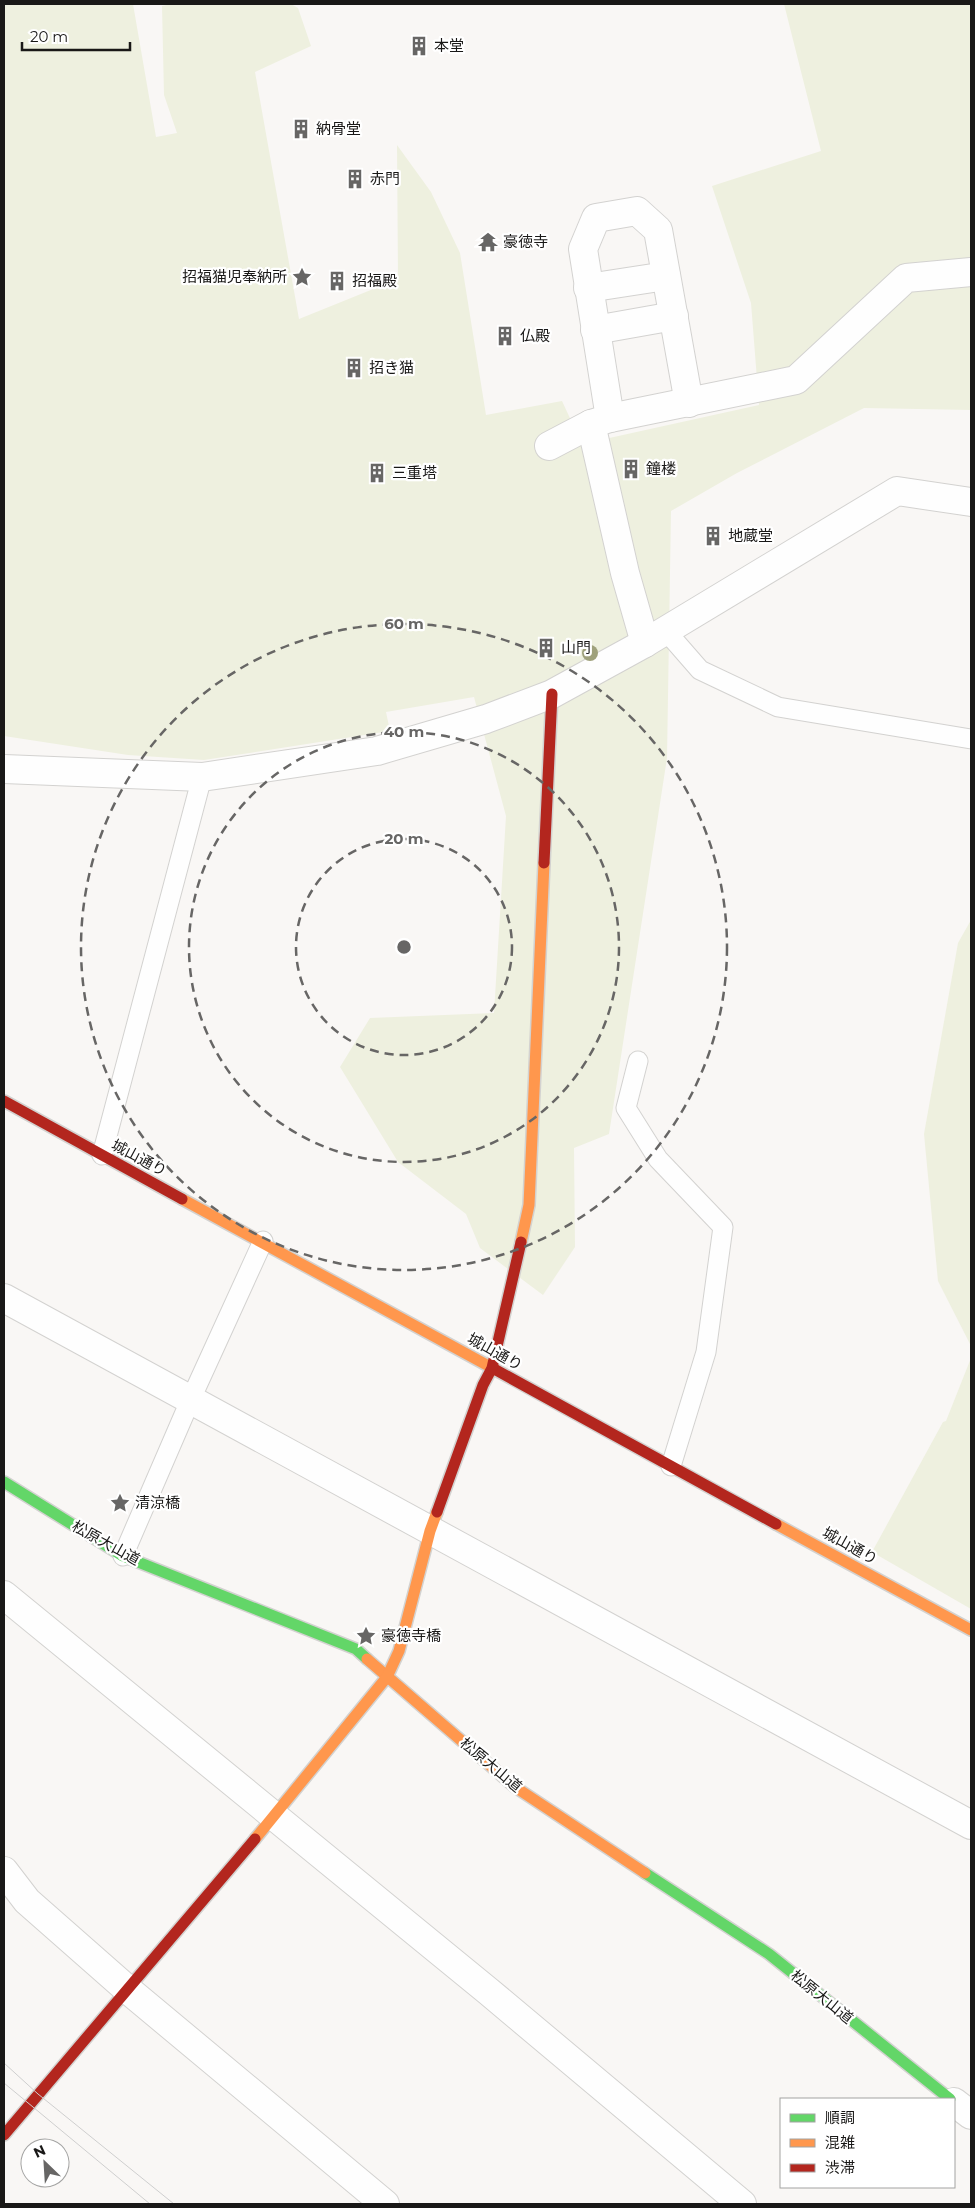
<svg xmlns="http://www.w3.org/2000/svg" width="975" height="2208" viewBox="0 0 975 2208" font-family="Montserrat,'Noto Sans JP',sans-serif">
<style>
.green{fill:#eef0df}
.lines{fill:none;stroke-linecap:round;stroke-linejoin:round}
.lane-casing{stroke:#d3d2d0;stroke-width:21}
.street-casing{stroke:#d3d2d0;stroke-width:30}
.fast-casing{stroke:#d3d2d0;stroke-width:14}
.slow-casing{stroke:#d3d2d0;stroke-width:14}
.jam-casing{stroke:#d3d2d0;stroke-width:14}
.lane{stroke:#fefefe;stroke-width:19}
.street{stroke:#fefefe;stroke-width:28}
.fast{stroke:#63d668;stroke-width:11}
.slow{stroke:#ff974d;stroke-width:11}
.jam{stroke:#b3261e;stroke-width:11}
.tram{stroke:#cfcfcf;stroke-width:1}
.tree{fill:#9fa17c}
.ring{fill:none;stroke:#676665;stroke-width:2.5;stroke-dasharray:9 6}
.labels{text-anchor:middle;stroke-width:4.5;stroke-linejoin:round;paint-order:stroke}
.poi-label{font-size:15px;fill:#191817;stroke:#fff;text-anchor:start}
.street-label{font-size:15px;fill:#191817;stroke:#fff}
.centre{fill:#676665;stroke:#fff;stroke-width:2.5}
.ring-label{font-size:15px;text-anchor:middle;font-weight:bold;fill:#676665;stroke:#fff;stroke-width:4.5;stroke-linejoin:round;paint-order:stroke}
</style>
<rect width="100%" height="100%" fill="#f9f7f5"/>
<g class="green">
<path d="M4 4H133L156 137 177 133 164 95 162 6 171 4H291L298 8 311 46 255 72 299 319 398 279 397 145 431 192 460 253 486 415 562 401 582 444 759 405 751 303 712 186 821 151 784 4H971V410L864 408 737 473 671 511 667 758 609 1134 574 1148 575 1247 543 1295 480 1248 466 1214 398 1162 340 1067 370 1018 494 1013 506 816 474 697 386 712 390 731 204 760 128 755 4 736Z"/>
<path d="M971 920V1346L938 1281 924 1134 958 943Z"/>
<path d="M971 1358V1609L872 1552 943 1422 946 1421Z"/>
</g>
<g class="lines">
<defs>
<g id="lane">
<path d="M666 631 700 670 778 707 971 739"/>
<path d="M638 1061 626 1108 658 1159 723 1227 706 1352 671 1466"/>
<path d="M102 1155 202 777"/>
<path d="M123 1556 190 1401 263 1241"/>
</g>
<g id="street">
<path d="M588 288 666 276"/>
<path d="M595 330 674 316"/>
<path d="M610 418 583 249 596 218 637 211 658 230 689 403"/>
<path d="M591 424 625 573 645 643"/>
<path d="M549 446 591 424 610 418 796 380 906 278 971 272"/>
<path d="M4 769 202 777 377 751 486 719 552 694 645 643 897 491 971 502"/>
<path d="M4 1298 971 1825"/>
<path d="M4 1595 488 1991 742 2204"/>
<path d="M4 1871 27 1901 127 1989 385 2204"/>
<path d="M954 2102 971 2115"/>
</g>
<g id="fast">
<path d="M4 1482 123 1556 356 1649 367 1659"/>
<path d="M645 1873 769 1954 950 2099"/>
</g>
<g id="slow">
<path d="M182 1199 496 1370"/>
<path d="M521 1242 529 1205 544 863"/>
<path d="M776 1524 971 1630"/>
<path d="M367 1659 515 1787 645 1873"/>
<path d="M255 1839 387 1677 399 1651 430 1531 437 1512"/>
</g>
<g id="jam">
<path d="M544 863 552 694"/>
<path d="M4 1101 182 1199"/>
<path d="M496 1370 776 1524"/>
<path d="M437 1512 483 1385 492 1368 521 1242"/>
<path d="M4 2135 255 1839"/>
</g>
</defs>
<use href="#lane" class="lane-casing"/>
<use href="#street" class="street-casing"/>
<use href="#fast" class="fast-casing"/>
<use href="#slow" class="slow-casing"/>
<use href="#jam" class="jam-casing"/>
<use href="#lane" class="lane"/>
<use href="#street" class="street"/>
<use href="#fast" class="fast"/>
<use href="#slow" class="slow"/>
<use href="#jam" class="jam"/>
<g class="tram">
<path d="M4 2063 38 2094 174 2204"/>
<path d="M4 2083 150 2204"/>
</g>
</g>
<circle class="tree" cx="590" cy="653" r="8"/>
<g class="ring">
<circle cx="404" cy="947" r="108"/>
<circle cx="404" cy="947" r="215"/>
<circle cx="404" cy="947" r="323"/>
</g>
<defs>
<symbol id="building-bare" viewBox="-9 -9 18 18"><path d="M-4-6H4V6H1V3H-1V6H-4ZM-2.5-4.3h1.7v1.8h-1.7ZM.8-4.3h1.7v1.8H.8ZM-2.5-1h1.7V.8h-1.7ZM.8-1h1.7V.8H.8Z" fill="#676665" stroke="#fff" stroke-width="2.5" paint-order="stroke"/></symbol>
<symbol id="temple-bare" viewBox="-9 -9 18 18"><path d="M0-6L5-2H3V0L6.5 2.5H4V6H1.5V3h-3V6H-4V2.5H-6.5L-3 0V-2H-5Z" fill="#676665" stroke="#fff" stroke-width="2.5" paint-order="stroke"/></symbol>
<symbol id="sight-bare" viewBox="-9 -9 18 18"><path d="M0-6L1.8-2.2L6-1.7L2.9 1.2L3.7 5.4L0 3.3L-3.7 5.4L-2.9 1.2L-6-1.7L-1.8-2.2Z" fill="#676665" stroke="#fff" stroke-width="2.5" paint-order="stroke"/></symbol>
</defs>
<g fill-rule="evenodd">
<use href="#building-bare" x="405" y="32" width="28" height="28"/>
<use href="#building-bare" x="287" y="115" width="28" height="28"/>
<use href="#building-bare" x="341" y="165" width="28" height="28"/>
<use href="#temple-bare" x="474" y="228" width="28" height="28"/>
<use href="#sight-bare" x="288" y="263" width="28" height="28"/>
<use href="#building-bare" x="323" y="267" width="28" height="28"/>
<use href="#building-bare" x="491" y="322" width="28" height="28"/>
<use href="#building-bare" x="340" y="354" width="28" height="28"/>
<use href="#building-bare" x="617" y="455" width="28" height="28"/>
<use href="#building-bare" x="363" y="459" width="28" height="28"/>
<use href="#building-bare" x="699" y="522" width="28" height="28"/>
<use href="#building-bare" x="532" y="634" width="28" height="28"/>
<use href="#sight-bare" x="106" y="1489" width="28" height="28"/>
<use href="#sight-bare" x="352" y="1622" width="28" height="28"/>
</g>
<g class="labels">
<g class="poi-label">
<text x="434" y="51">本堂</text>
<text x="316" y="134">納骨堂</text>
<text x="370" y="184">赤門</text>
<text x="503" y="247">豪徳寺</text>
<text x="287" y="282" text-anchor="end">招福猫児奉納所</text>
<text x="352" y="286">招福殿</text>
<text x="520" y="341">仏殿</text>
<text x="369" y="373">招き猫</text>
<text x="646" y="474">鐘楼</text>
<text x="392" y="478">三重塔</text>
<text x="728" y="541">地蔵堂</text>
<text x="561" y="653">山門</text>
<text x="135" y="1508">清涼橋</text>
<text x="381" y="1641">豪徳寺橋</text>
</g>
<g class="street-label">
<text transform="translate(139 1158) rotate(28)" y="5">城山通り</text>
<text transform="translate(495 1352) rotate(29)" y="5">城山通り</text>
<text transform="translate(106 1543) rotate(29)" y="5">松原大山道</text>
<text transform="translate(850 1546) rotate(29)" y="5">城山通り</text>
<text transform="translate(491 1765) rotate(40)" y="5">松原大山道</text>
<text transform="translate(822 1997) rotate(39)" y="5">松原大山道</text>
</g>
</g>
<circle cx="404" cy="947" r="8" class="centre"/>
<g class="ring-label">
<text x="404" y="629">60 m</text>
<text x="404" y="737">40 m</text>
<text x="404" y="844">20 m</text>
</g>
<rect width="975" height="2208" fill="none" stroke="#191817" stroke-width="10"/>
<rect x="780" y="2098" width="175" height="90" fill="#ffffff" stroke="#a3a3a2"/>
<rect x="790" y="2114" width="25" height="8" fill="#63d668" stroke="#a3a3a2"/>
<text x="825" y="2123" font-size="15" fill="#191817">順調</text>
<rect x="790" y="2139" width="25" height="8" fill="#ff974d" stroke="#a3a3a2"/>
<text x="825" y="2148" font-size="15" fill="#191817">混雑</text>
<rect x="790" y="2164" width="25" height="8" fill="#b3261e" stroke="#a3a3a2"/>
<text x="825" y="2173" font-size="15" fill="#191817">渋滞</text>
<g transform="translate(45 2163) rotate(335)"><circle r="24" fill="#ffffff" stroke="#a3a3a2"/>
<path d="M0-4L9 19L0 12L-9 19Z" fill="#676665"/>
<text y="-8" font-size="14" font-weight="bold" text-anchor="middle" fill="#191817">N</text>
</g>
<path d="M22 42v8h108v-8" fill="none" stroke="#191817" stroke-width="2.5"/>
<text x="30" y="42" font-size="15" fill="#191817" stroke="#ffffff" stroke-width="4" paint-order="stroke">20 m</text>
</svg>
